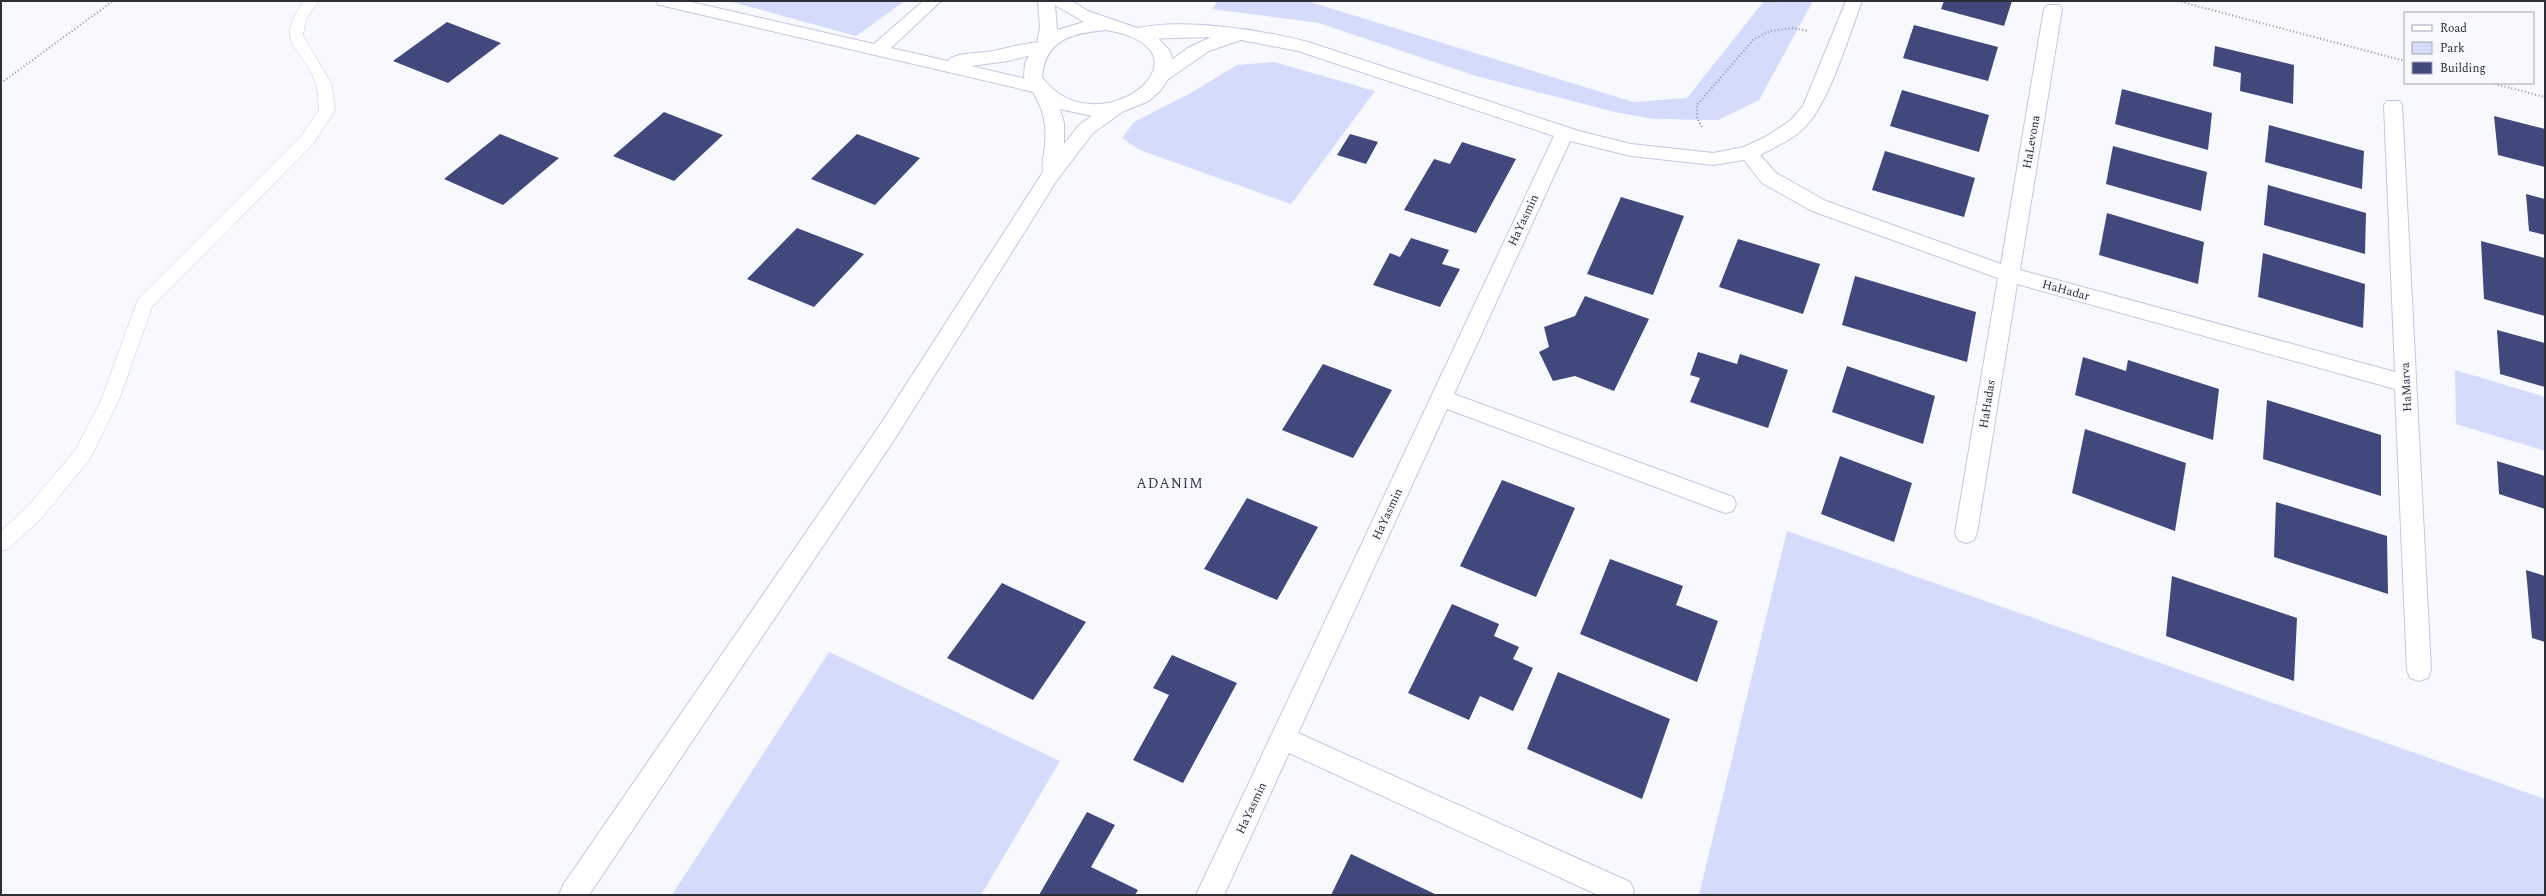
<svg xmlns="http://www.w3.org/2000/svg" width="2546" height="896" viewBox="0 0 2546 896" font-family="Spectral,serif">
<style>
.green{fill:#d4dbfb}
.building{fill:#41487c}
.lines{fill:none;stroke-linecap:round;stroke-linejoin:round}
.service-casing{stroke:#c2c7e2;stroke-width:1}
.minor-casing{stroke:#c2c7e2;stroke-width:2}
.tertiary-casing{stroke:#c2c7e2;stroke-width:2}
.path{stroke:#91929a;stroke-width:2;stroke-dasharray:1 2.5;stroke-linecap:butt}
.service{fill:#fff;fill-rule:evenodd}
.minor{fill:#fff;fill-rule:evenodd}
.tertiary{fill:#fff;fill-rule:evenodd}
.labels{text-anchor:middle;stroke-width:4;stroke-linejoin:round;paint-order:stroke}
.street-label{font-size:12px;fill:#2c2e38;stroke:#f8f9ff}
.quarter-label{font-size:14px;letter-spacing:1px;fill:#34374d;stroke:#f8f9ff}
</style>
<rect width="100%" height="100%" fill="#f8f9ff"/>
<g class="green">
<path d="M728 1H905L856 36Z"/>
<path d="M1218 1H1307L1633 102 1687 98 1764 1H1813L1759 100 1718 120 1654 119 1615 112 1476 76 1319 23 1212 9Z"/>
<path d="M1274 62 1375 91 1291 204 1140 150 1122 138 1134 122 1191 93 1237 65Z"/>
<path d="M2455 370 2545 397V451L2456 424Z"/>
<path d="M1787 531 2545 799V895H1699Z"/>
<path d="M829 652 1060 761 981 895H672Z"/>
</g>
<g class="building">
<path d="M1944 1H2012L2004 26 1941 9Z"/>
<path d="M447 22 501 43 448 83 393 61Z"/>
<path d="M1914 25 1998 47 1988 81 1903 58Z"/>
<path d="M2215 46 2294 65 2293 104 2240 91 2241 73 2213 66Z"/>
<path d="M2122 89 2212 113 2208 150 2115 124Z"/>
<path d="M1902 90 1989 115 1979 152 1890 126Z"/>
<path d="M664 112 723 135 674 181 613 156Z"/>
<path d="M2494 116 2545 129V167L2498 155Z"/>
<path d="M2269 125 2364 151 2362 189 2265 162Z"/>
<path d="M500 134 559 158 503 205 444 179Z"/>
<path d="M857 134 920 158 875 205 811 179Z"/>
<path d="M1350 134 1378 142 1366 164 1337 155Z"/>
<path d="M1462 142 1516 159 1476 233 1404 210 1434 159 1450 164Z"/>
<path d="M2113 146 2207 172 2201 211 2106 184Z"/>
<path d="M1885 151 1975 178 1964 217 1872 190Z"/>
<path d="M2268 185 2366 213 2365 254 2264 225Z"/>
<path d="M2526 194 2545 199V235L2529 231Z"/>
<path d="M1621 197 1684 216 1653 295 1587 274Z"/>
<path d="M2107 213 2204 242 2198 284 2099 255Z"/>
<path d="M797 228 864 254 814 307 747 279Z"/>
<path d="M1411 238 1449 250 1442 264 1460 269 1440 307 1373 285 1390 253 1400 257Z"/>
<path d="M1738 239 1820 264 1803 314 1719 287Z"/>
<path d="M2481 241 2545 258V316L2484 299Z"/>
<path d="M2263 253 2365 284 2363 328 2258 297Z"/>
<path d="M1855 276 1976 312 1967 362 1842 325Z"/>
<path d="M1585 296 1649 319 1614 391 1575 376 1553 381 1539 352 1549 347 1544 327 1575 316Z"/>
<path d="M2497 330 2545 343V387L2500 374Z"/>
<path d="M1698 352 1737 364 1740 354 1788 370 1768 428 1690 402 1700 378 1690 375Z"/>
<path d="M2083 357 2126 371 2128 360 2219 389 2213 440 2075 395Z"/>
<path d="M1323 364 1392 390 1353 458 1282 430Z"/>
<path d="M1847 366 1935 396 1923 444 1832 412Z"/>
<path d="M2267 400 2381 435V496L2263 459Z"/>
<path d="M2085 429 2186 463 2175 531 2072 493Z"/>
<path d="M1840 456 1912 483 1894 542 1821 514Z"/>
<path d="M2497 461 2545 476V509L2499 494Z"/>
<path d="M1502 480 1575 508 1536 597 1460 566Z"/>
<path d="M1247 498 1318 527 1277 600 1204 569Z"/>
<path d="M2276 502 2387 536 2388 594 2274 557Z"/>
<path d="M1610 559 1683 586 1676 605 1718 621 1697 682 1580 634Z"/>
<path d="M2526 570 2545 576V642L2532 638Z"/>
<path d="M2172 576 2297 618 2294 681 2166 636Z"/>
<path d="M1002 583 1086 622 1033 700 947 658Z"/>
<path d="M1452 604 1499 624 1494 636 1519 647 1513 659 1533 668 1513 711 1480 696 1469 720 1408 693Z"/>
<path d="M1172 655 1237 683 1183 783 1133 760 1169 695 1153 688Z"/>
<path d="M1558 672 1670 719 1642 799 1527 749Z"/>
<path d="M1087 812 1115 825 1091 867 1138 890 1135 895H1039Z"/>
<path d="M1351 854 1437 895H1331Z"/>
</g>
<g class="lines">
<defs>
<path id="service" d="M304 1H319L306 19 303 35 332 85 335 110 314 143 152 307 119 400 90 459 41 519 8 549 1 551V531L27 507 76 449 101 400 138 299 302 135 319 110C318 102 319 93 316 85 304 45 271 47 304 1Z"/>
<g id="minor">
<path d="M656 1H687L874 44 923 1H941L891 48 948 61C953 53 978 53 987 52 1003 50 1034 39 1048 43L1051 47 1048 51 1008 61 971 66 1044 83 1047 87 1044 91 1038 93 664 6 658 5Z"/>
<path d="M1846 1H1862C1849 35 1829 104 1804 128 1792 140 1775 147 1760 155L1776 173 1826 201 2001 264 2044 9 2047 5H2059L2062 9 2020 270 2395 372 2384 105 2387 101H2399L2402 105 2431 670 2428 678 2419 681 2410 678 2407 670 2395 389 2017 284 1977 533 1974 540 1966 543 1958 540 1955 533 1998 278 1812 211 1762 183 1744 160 1713 165 1631 156 1570 141 1454 394 1733 497 1736 504 1733 511 1725 513 1447 409 1298 733 1630 882 1634 891 1632 895H1598L1289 753 1224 895H1196L1554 136 1298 51 1241 40 1209 51 1167 80H1155L1152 76 1155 72 1188 48 1211 37 1140 39 1134 37 1131 33 1134 29C1180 17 1262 30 1308 42L1579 131 1631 144 1713 153 1744 147 1767 136 1791 120 1803 106Z"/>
</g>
<path id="tertiary" d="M1038 1H1072L1088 11 1149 32 1159 39 1170 51 1173 61 1172 73 1161 90 1149 101 1122 112 1093 133 1057 180 896 437 589 895H559L563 885 880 425 1043 172C1041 164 1045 152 1045 144 1048 116 1038 99 1024 77L1025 63 1037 43 1040 27ZM1055 5 1084 22 1057 30ZM1106 30C1224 50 1097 152 1042 77 1045 39 1073 33 1106 30ZM1060 109 1092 116 1079 125 1064 144V123Z"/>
</defs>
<use href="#service" class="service-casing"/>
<use href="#minor" class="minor-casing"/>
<use href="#tertiary" class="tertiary-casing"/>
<g class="path">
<path d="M2178 1 2405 61"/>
<path d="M1 83 113 1"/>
<path d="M2491 83 2545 97"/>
<path d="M1702 127 1697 118V105L1754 39 1770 31 1793 28 1808 31"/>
</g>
<use href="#service" class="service"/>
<use href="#minor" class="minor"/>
<use href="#tertiary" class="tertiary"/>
</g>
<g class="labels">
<g class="street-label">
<text transform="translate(2031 142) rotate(-80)" y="4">HaLevona</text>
<text transform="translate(1523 220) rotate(-65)" y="4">HaYasmin</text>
<text transform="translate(2066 290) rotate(15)" y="4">HaHadar</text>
<text transform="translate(2406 387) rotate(-93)" y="4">HaMarva</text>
<text transform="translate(1987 404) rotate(-81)" y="4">HaHadas</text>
<text transform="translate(1387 514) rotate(-65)" y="4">HaYasmin</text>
<text transform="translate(1251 808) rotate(-65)" y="4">HaYasmin</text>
</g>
<g class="quarter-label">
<text x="1170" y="488">ADANIM</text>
</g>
</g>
<rect width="2546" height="896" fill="none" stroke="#2c2e38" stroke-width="4"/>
<rect x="2404" y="12" width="130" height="72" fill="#f8f9ff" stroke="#a6a8af"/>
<rect x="2412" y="25" width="20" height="6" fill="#ffffff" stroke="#a6a8af"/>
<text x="2440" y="32" font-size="12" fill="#2c2e38">Road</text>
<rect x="2412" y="42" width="20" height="12" fill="#d4dbfb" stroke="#a6a8af"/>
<text x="2440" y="52" font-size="12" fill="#2c2e38">Park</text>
<rect x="2412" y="62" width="20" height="12" fill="#41487c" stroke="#a6a8af"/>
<text x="2440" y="72" font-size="12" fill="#2c2e38">Building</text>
</svg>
